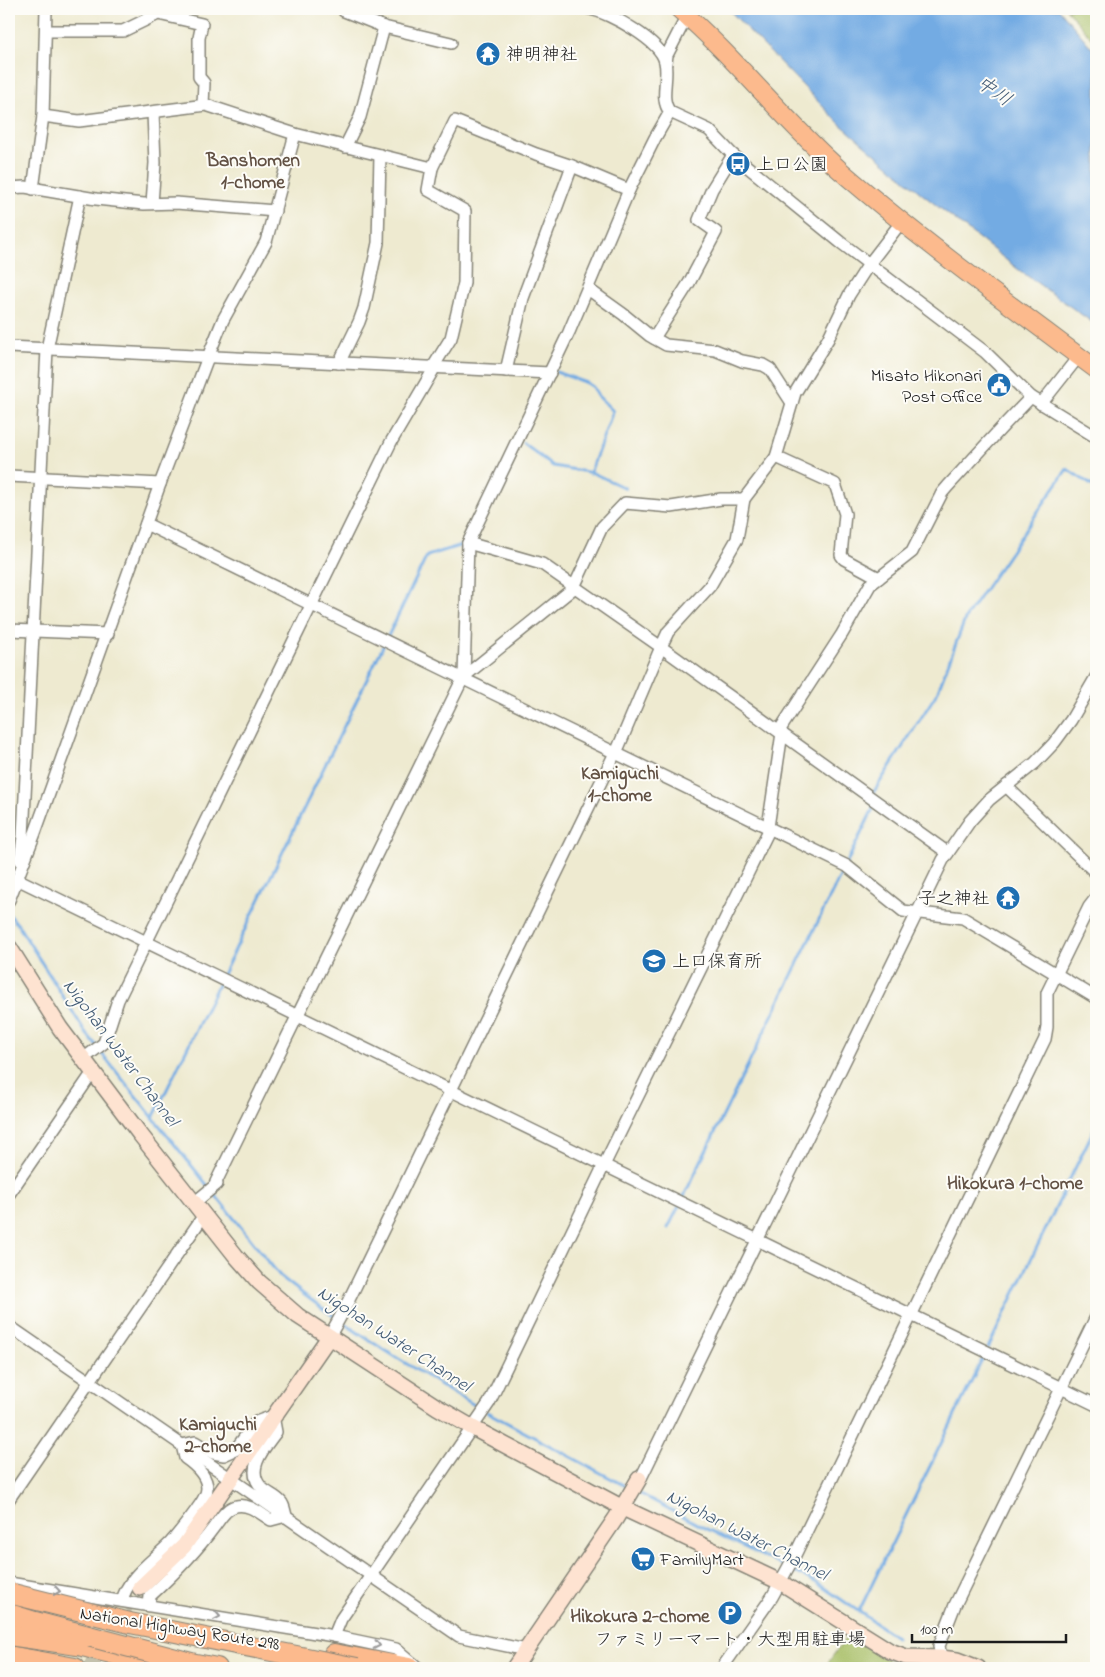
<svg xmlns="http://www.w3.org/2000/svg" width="1105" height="1677" viewBox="0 0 1105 1677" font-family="'Indie Flower','Klee One',sans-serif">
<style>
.green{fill:#a6bd63;stroke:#616c40}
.water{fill:#73abe3;stroke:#486480}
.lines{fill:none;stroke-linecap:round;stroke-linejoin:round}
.stream{stroke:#73abe3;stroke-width:3}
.secondary-tunnel{stroke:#c4c1ac;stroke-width:15;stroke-dasharray:15 8;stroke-linecap:butt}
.street-casing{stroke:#858376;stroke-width:14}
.secondary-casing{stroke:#858376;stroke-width:18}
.primary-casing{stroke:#858376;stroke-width:20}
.highway-casing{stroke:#858376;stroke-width:22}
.street{stroke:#fff;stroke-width:11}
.secondary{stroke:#fee3d1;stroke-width:15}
.primary{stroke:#fcba8d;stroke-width:18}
.highway{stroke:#fcba8d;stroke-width:20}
.highway-bridge-casing{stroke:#858376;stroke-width:22;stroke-linecap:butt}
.highway-bridge{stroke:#fcba8d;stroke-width:20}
.oneway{stroke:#999}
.labels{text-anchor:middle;stroke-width:4;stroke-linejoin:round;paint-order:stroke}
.poi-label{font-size:18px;fill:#1c1c1c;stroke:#fdfcf7;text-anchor:start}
.street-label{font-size:18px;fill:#1c1c1c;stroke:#fdfcf7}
.water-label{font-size:19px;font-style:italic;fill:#435c76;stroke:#fdfcf7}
.neighbourhood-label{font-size:19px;font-weight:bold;fill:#625144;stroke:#fdfcf7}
</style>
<rect width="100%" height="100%" fill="#fdfcf7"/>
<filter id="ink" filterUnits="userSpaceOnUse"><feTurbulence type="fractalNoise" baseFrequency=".02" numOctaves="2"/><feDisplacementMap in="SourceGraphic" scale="10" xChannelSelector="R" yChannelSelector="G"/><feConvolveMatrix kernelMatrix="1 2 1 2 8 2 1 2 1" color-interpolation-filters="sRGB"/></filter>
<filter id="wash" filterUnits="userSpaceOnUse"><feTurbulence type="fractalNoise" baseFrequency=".0096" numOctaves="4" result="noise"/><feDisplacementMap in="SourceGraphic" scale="20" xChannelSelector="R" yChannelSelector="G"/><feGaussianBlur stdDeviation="1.12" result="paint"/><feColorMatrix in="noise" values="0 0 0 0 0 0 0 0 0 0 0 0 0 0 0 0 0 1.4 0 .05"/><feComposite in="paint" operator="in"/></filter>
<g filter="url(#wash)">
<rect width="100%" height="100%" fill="#eeead0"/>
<g class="green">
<path d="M1066 9H1096V43Z"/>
<path d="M848 1635 873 1649 897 1668H861L854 1664 851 1668H824Z"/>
</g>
<path class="water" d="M728 9H1059L1096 53V325L1019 270 922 194 840 124Z"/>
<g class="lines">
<g class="stream">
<path d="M556 372 587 383 593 387 598 396 613 411 590 473"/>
<path d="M523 443 553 466 593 473 625 488"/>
<path d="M873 797V793L937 693 966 617 1067 469 1096 488"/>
<path d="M9 914 18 925 86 1033 96 1045"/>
<path d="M99 1050 280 1276C342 1326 413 1368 481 1409"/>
<path d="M153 1118 427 556 459 546 466 548"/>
<path d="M682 1200 873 809V803"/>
<path d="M668 1228 679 1206"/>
<path d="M988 1348 1096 1125"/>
<path d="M487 1412 629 1488"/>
<path d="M637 1492 703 1527 785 1567"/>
<path d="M791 1570 817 1583 896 1637"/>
<path d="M859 1611 985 1354"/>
</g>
</g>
</g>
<g filter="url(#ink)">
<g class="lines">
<path class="secondary-tunnel" d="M90 1668 114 1622 140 1588"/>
<defs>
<g id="street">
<path d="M345 9 344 11 384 27 360 117 345 147"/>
<path d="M590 9C610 13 661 41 665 62 669 78 659 99 670 112L709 130 733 155 840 242 985 352 1031 397 1096 437"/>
<path d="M384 27 451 43"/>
<path d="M46 31H123L158 14 202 24 199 38V77L204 83 203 105"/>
<path d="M666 63 667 55 687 16"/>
<path d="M43 116 79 121 206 105 295 134 432 168"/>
<path d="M9 188 25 187 96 199 144 204 176 203 275 211"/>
<path d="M33 189 43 116 46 9"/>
<path d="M152 203 155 163 153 112"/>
<path d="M588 289 623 314 650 336 666 345 715 350 742 361 763 365 770 369 792 403"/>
<path d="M654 338 689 283 716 232 699 220 712 189 733 155"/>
<path d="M9 347 550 373"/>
<path d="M339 363 359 322 364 308 378 243 380 155"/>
<path d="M433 367 451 338 464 283 465 211 428 190 432 168 455 121 536 154 572 166 629 190"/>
<path d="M506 371 523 298 572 166"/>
<path d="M1041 404 1079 356"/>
<path d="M776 457 835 484 845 514 841 555 844 559 879 578"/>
<path d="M9 476 160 484"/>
<path d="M146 524 847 866 903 911 963 918 1096 998"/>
<path d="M468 543 542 564 661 647 948 853"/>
<path d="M574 587 602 527 625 503 671 507 721 499H744"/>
<path d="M9 630 108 634"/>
<path d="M661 647 668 632 710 586 737 539 744 499 776 457 795 393 828 339 849 295 869 264 902 221"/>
<path d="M464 676 468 543 569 332 629 190 655 138 670 112"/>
<path d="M461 679 575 587"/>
<path d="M779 731 842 634 870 585 912 552 942 493 948 486 1006 423 1031 397"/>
<path d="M616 753 661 647"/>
<path d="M1006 786 1096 873"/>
<path d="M768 827 782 733"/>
<path d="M20 860 23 837 47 349 80 196"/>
<path d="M17 879 1096 1405"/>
<path d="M9 900 35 833 160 484 208 357 223 320 266 242 295 134"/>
<path d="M83 1059 104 1043 118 1000 391 442 435 367"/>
<path d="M216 1182 462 680"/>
<path d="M9 1194 93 1072"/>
<path d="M194 1203 217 1184"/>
<path d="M9 1326 459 1636 526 1650"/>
<path d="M329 1337 343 1312 615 753"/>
<path d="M640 1480 943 860 970 821 989 800 1035 763 1054 743 1071 720 1096 677"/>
<path d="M9 1499 204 1215"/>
<path d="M9 1583 334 1636 396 1649 417 1667"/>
<path d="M122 1601C127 1577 154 1560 171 1542 180 1532 189 1520 197 1509 201 1503 207 1496 207 1488 207 1475 195 1465 185 1458L182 1445 195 1442 213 1453 224 1455 235 1450 256 1422 273 1416 276 1432C265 1447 244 1470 262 1488 267 1493 276 1496 281 1502 284 1505 285 1512 286 1516L271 1520C261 1514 249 1503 236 1506 226 1508 220 1519 214 1527 195 1553 174 1574 150 1596L149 1605"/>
<path d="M334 1636 341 1619 489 1403 604 1165 770 828"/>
<path d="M941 1658 939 1646 955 1605 1096 1317"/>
<path d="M722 1668 772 1597 795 1555 1045 1039 1047 1027V993L1089 907 1096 898"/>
</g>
<g id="secondary">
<path d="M9 947 60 1028 139 1133 236 1256 259 1282 298 1316 437 1407 473 1428 623 1508 780 1582 890 1651 906 1657 941 1658 957 1660 978 1668"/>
<path d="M140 1588 184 1546 329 1337"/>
<path d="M514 1668 616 1518 639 1479"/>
</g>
<path id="primary" d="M679 9C737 59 784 121 842 172 923 242 1010 305 1096 369"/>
<g id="highway">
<path d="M62 1641 172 1668"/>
<path d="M334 1654 409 1668"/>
<path d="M9 1656 75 1668"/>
<path d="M191 1663 217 1668"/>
</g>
</defs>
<use href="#street" class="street-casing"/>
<use href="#secondary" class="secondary-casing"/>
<use href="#primary" class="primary-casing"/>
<use href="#highway" class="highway-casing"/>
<use href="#street" class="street"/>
<use href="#secondary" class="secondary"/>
<use href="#primary" class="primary"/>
<use href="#highway" class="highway"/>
<defs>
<g id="highway-bridge">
<path d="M9 1593 130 1623 357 1668"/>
<path d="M9 1614 35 1622 191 1663"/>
<path d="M9 1635 78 1645"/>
</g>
</defs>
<use href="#highway-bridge" class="highway-bridge-casing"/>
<use href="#highway-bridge" class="highway-bridge"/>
</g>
<defs><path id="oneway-chevron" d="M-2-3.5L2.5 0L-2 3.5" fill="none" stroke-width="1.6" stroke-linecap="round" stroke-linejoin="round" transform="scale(1.25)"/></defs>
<g class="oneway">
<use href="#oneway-chevron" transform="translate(57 1591) rotate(9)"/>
<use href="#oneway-chevron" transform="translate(217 1616) rotate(10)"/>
<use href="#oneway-chevron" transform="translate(377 1645) rotate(12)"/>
</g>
</g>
<defs>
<symbol id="temple-disc" viewBox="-11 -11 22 22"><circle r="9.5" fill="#1f6fb2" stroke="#fdfcf7"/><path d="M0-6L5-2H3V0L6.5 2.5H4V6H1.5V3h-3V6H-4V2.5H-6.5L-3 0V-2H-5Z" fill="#fff"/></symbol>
<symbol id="bus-disc" viewBox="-11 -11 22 22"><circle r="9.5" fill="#1f6fb2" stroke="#fdfcf7"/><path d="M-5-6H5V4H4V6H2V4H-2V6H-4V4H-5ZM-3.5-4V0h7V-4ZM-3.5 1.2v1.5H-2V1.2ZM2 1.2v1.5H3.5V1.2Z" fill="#fff"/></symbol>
<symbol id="civic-disc" viewBox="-11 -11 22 22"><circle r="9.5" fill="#1f6fb2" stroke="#fdfcf7"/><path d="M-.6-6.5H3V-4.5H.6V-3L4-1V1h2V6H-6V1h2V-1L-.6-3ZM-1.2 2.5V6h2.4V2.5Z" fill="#fff"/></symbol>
<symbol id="school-disc" viewBox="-11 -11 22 22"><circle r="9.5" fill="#1f6fb2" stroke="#fdfcf7"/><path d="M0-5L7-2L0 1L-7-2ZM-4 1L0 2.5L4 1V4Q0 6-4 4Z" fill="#fff"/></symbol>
<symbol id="supermarket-disc" viewBox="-11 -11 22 22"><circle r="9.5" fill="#1f6fb2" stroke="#fdfcf7"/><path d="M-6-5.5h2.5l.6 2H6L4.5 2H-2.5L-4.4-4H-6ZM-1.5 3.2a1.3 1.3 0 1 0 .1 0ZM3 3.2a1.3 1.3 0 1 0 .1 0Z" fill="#fff"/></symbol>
<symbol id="parking-disc" viewBox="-11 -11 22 22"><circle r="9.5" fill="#1f6fb2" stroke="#fdfcf7"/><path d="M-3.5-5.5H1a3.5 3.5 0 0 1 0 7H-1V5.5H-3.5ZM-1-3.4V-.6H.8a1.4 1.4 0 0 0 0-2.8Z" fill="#fff"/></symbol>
</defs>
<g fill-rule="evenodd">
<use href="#temple-disc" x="474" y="40" width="28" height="28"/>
<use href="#bus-disc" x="724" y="150" width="28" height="28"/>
<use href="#civic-disc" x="985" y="371" width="28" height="28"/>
<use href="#temple-disc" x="994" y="884" width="28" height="28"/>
<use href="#school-disc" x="640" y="947" width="28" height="28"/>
<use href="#supermarket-disc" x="629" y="1545" width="28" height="28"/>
<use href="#parking-disc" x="716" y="1599" width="28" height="28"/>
</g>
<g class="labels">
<g class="poi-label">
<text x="506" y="60">神明神社</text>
<text x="756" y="170">上口公園</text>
<text x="982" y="381" text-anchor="end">Misato Hikonari<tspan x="982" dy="21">Post Office</tspan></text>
<text x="990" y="904" text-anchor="end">子之神社</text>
<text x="672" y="967">上口保育所</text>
<text x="660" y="1565">FamilyMart</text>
<text x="730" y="1645" text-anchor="middle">ファミリーマート・大型用駐車場</text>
</g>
<g class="street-label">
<text transform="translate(180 1628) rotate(9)" y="6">National Highway Route 298</text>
</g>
<g class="water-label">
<text transform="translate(995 90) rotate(35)" y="7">中川</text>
<text transform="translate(122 1052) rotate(53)" y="7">Nigohan Water Channel</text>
<text transform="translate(395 1338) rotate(33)" y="7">Nigohan Water Channel</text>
<text transform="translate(748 1534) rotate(27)" y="7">Nigohan Water Channel</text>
</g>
<g class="neighbourhood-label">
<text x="253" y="166">Banshomen<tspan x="253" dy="22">1-chome</tspan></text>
<text x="620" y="779">Kamiguchi<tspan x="620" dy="22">1-chome</tspan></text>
<text x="1015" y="1189">Hikokura 1-chome</text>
<text x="218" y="1430">Kamiguchi<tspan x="218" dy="22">2-chome</tspan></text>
<text x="640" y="1622">Hikokura 2-chome</text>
</g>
</g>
<rect width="1105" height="1677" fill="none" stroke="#fdfcf7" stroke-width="30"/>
<path d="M912 1634v8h154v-8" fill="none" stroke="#1c1c1c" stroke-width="2.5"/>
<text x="920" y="1634" font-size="15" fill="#1c1c1c" stroke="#fdfcf7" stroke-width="4" paint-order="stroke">100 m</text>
</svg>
